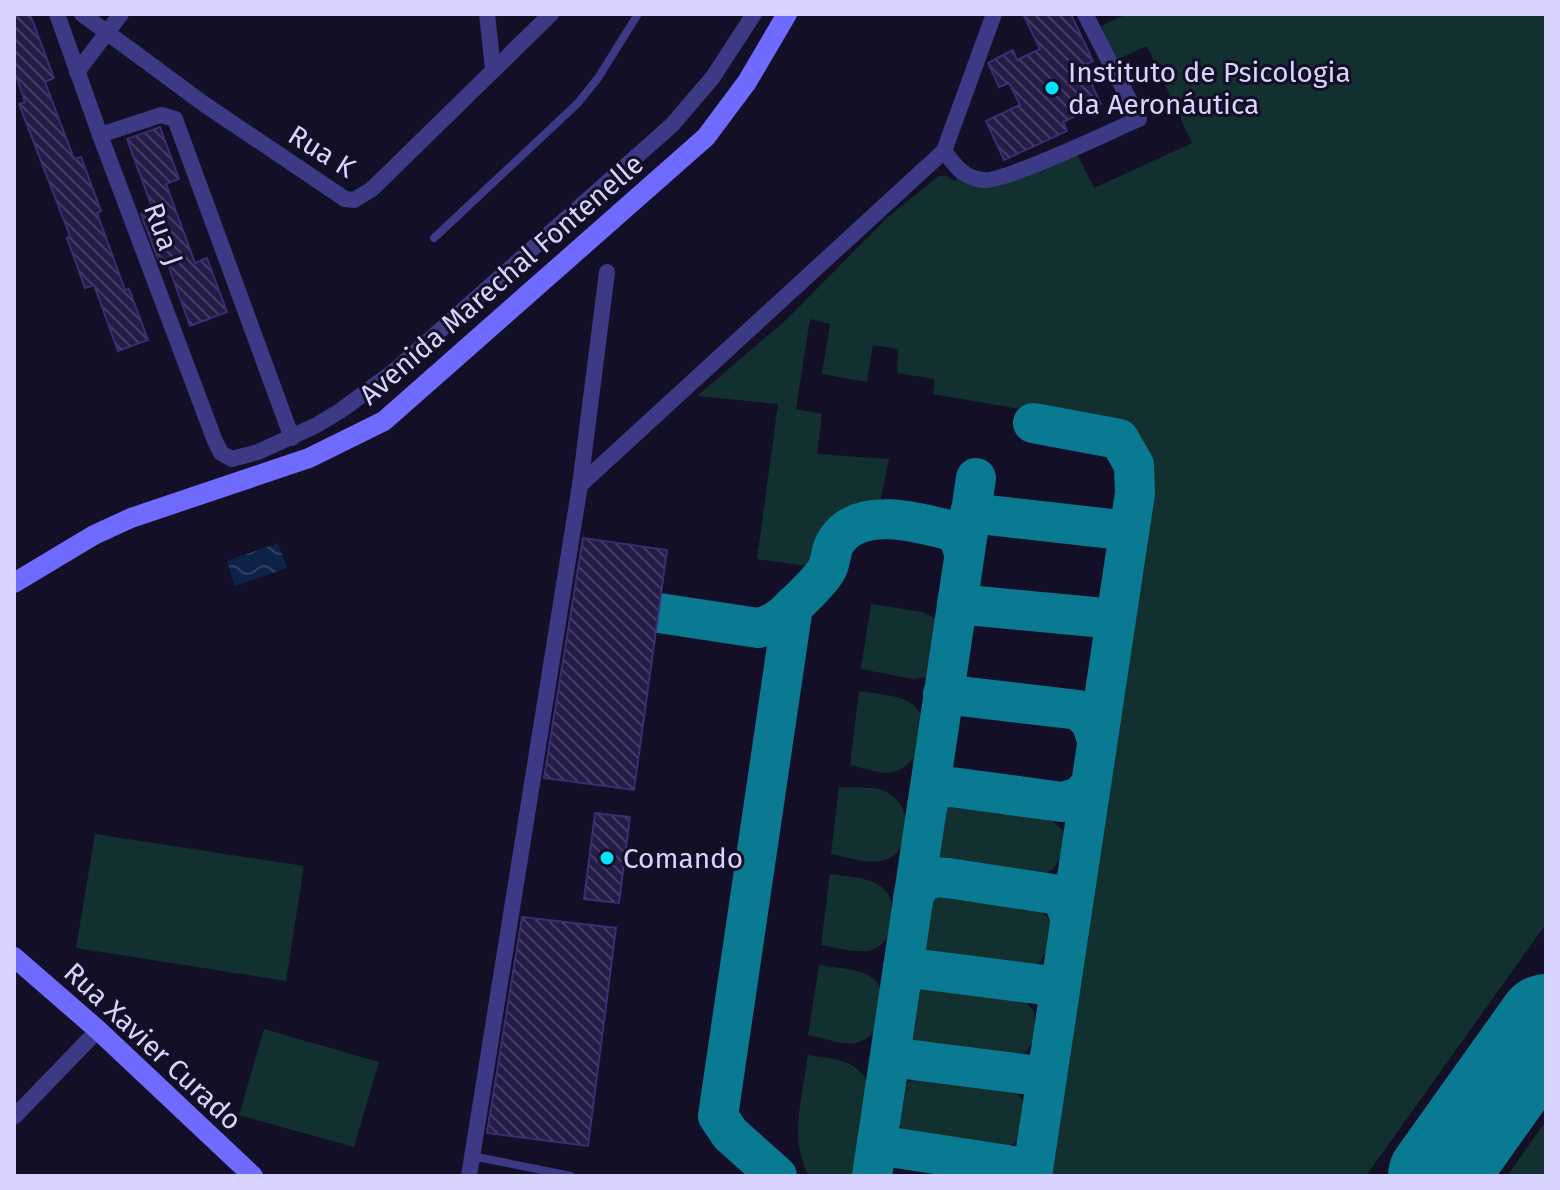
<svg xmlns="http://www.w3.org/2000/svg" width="1560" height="1190" viewBox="0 0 1560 1190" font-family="'Fira Sans',sans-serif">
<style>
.grass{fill:#12302f}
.water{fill:url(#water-waves)}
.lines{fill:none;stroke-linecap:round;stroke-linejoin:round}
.taxiway{stroke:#0a7a92;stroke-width:40}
.runway{stroke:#0a7a92;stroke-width:98}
.building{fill:url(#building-back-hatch);stroke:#3b2d73;stroke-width:2}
.service{stroke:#3d3a85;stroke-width:8}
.minor{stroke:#3d3a85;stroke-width:16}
.secondary{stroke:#6f6bff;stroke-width:20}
.poi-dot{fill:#00e5ff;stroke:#130f26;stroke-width:3}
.labels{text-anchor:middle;stroke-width:6;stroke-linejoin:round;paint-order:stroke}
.poi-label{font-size:28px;fill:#d9d4ff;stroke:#130f26;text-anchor:start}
.street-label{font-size:28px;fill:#d9d4ff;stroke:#130f26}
</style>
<defs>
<pattern id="water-waves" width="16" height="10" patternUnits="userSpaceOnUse" patternTransform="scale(2)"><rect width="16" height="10" fill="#0c2248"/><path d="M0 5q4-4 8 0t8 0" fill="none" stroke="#2f4163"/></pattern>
<pattern id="building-back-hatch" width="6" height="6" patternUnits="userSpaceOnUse" patternTransform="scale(2)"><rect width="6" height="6" fill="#241b47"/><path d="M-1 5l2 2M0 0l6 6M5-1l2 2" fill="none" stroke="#433b63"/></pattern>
</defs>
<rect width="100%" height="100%" fill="#130f26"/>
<g class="grass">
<path d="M1127 14H1546V924L1366 1176H1044L1147 479 1141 452 1128 435 1101 423 933 394 935 379 897 373 898 349 873 345 867 382 822 374 830 324 810 319 796 409 822 414 817 454 889 459 880 503C856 509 828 515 818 542 815 549 816 560 815 567L757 559 778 404 697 396 786 320 888 217 939 176H947L955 181 958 177 983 187 1075 150 1094 188 1192 143 1147 46 1116 60 1101 26Z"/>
<path d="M871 604 923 612 936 619 939 629 933 668 927 677 912 679 861 669Z"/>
<path d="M859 691C875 694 894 694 909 702 937 718 921 765 893 772 881 775 862 767 850 765Z"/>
<path d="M839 787C853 788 876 785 888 793 915 809 913 854 881 861 867 864 845 857 831 854Z"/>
<path d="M954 802 1044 812 1063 831 1065 851 1053 869 1036 878 946 867 930 853 926 833 935 813Z"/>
<path d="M95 834 304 866 286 981 76 948Z"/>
<path d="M830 874C844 876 861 877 873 882 902 893 901 941 871 950 857 954 835 947 821 945Z"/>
<path d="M943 890 1037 906 1050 921 1051 941 1041 961 1020 974 928 959C904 927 912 912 943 890Z"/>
<path d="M819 965C834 968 855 968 868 975 896 991 885 1036 856 1043 843 1046 821 1037 808 1035Z"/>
<path d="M926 985 1024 999 1034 1012 1036 1036 1026 1052 1008 1063 916 1053C897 1030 897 1023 908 995Z"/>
<path d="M264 1029 379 1062 354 1147 239 1115Z"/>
<path d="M808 1055C833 1059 861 1059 870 1088L856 1176H809C788 1139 803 1095 808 1055Z"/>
<path d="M927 1074 1006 1086C1020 1095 1028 1103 1027 1121 1025 1134 1017 1145 1004 1149 988 1153 935 1141 916 1138 881 1121 893 1082 927 1074Z"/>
<path d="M1546 1121V1176H1507Z"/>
</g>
<path class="water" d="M278 543 287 568 235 586 227 561Z"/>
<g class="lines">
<g class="taxiway">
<path d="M970 513 1129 531"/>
<path d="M957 604 1115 619"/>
<path d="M659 613 758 628C774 625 782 617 794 606 804 595 820 582 827 569 832 559 830 549 837 540 860 506 918 522 952 531L959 538 964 553"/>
<path d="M943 694 1079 710 1091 722 1097 740"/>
<path d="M927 806 931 796 944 786 1062 802 1080 797 1090 785"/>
<path d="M913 898C920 880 930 876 948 878L1053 894 1063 898 1070 917"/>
<path d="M903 967 1060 987"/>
<path d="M890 1057 1047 1077"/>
<path d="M877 1145 1033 1169"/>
<path d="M777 1176 730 1134 718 1116 793 606"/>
<path d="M872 1176 976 478"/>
<path d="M1032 1176 1135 493 1134 465 1119 439 1033 423"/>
</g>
<path class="runway" d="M1437 1176 1546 1023"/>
</g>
<g class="building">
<path d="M14 14H30L54 78 45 82 74 159 81 157 101 211 97 213 125 290 129 289 148 340 118 351 94 285 85 288 67 238 70 236 19 104 25 102 14 70Z"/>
<path d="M1023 14H1071L1093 61 1083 66 1101 104 1063 122 1067 131 1004 160 986 121 1020 105 1009 83 999 87 988 63 1013 50 1017 60 1040 49Z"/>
<path d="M160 127 179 179 166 184 195 263 207 258 227 312 190 326 166 259 159 262 141 214 153 210 127 139Z"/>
<path d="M583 538 667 550 634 790 544 778Z"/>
<path d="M595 813 630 817 619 903 584 899Z"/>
<path d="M522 917 616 928 588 1146 487 1133Z"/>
</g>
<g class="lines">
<g class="service">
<path d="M434 238 578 103 598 78 638 14"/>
<path d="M472 1156 571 1176"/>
</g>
<g class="minor">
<path d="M57 14 100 135 215 441 221 453 232 459 258 452 315 426 340 411 393 372 672 125 713 77 754 14"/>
<path d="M82 14 204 104 345 199 354 200 372 189 551 14"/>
<path d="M487 14 493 69"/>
<path d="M77 72 121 14"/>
<path d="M100 135 161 115 175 119 292 438"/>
<path d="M944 151C955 165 962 177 982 180 1004 183 1111 131 1139 119L1085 14"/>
<path d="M580 485 944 151 994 14"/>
<path d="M14 1117 98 1030"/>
<path d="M469 1176 580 485 607 272"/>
</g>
<g class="secondary">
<path d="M14 583 94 535 131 518 309 458 384 421 706 137 747 82 787 14"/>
<path d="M14 957 98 1030 253 1176"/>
</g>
</g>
<g class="poi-dot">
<circle cx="1052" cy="88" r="8"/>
<circle cx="607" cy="858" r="8"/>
</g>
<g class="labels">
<g class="poi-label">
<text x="1068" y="82">Instituto de Psicologia<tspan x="1068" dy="32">da Aeronáutica</tspan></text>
<text x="623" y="868">Comando</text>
</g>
<g class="street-label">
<text transform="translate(322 151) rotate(32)" y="10">Rua K</text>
<text transform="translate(164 234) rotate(70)" y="10">Rua J</text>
<text transform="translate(501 279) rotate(-41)" y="10">Avenida Marechal Fontenelle</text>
<text transform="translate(153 1046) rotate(43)" y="10">Rua Xavier Curado</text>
</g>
</g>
<rect width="1560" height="1190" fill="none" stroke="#d9d4ff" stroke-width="32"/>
</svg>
